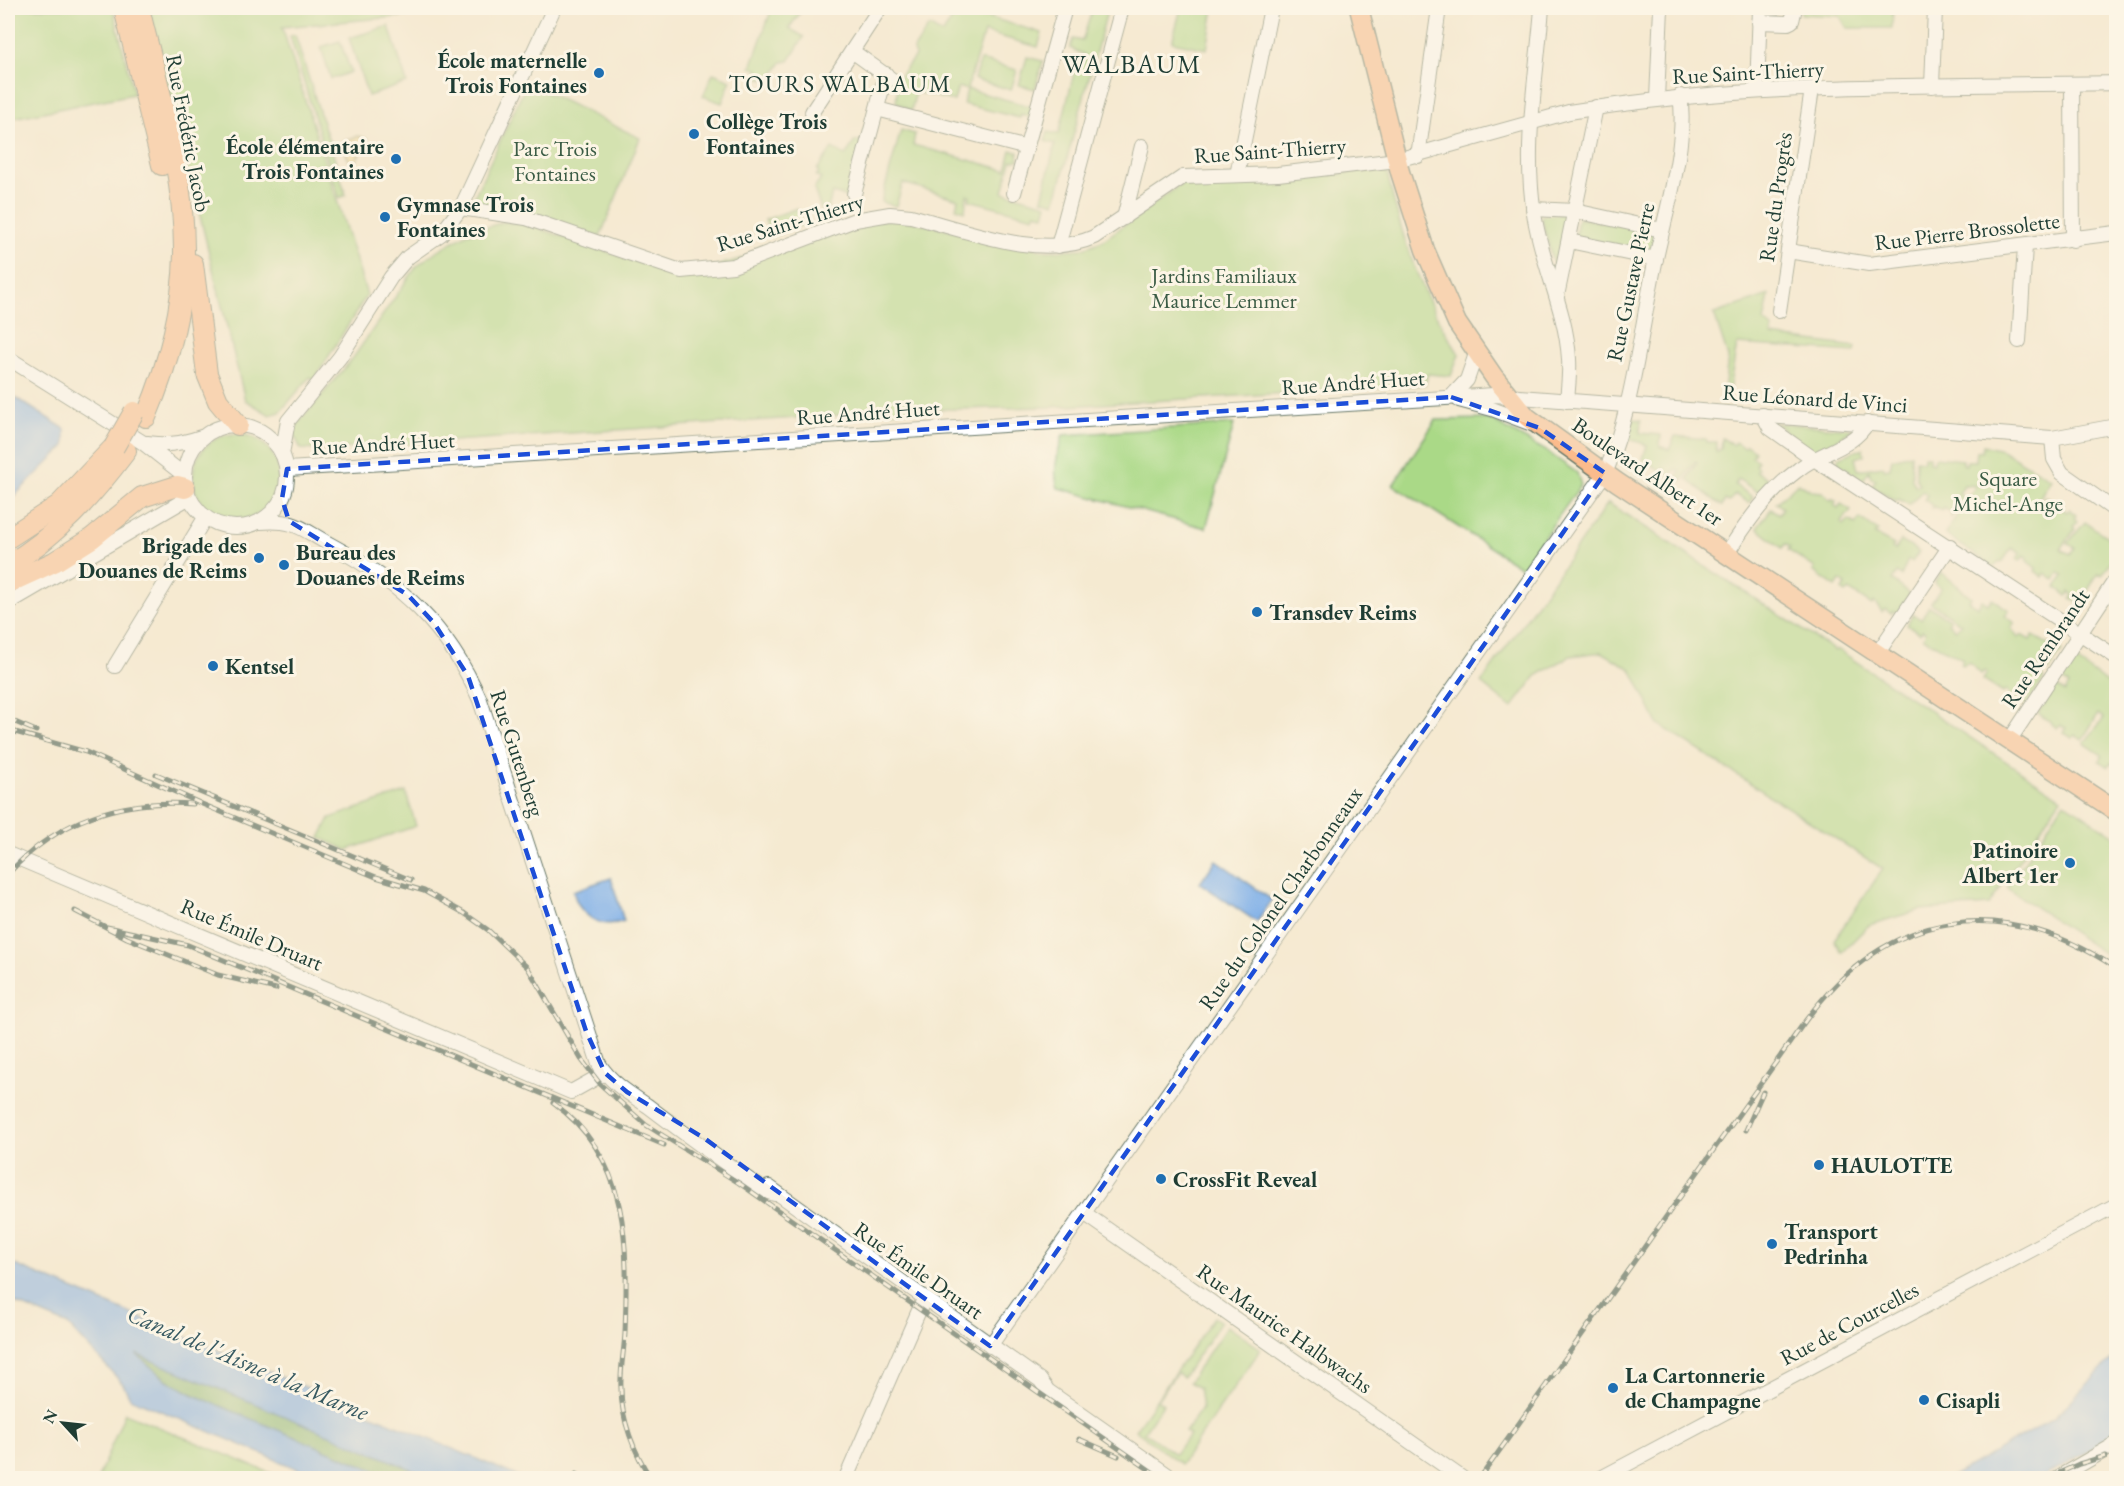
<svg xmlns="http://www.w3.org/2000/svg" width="2124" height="1486" viewBox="0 0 2124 1486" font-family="'EB Garamond',serif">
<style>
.green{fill:#aad987;stroke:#648b5e;stroke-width:1.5}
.forest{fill:#87b974;stroke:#537b54;stroke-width:1.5}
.sand{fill:#eeda9e;stroke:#868c69;stroke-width:1.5}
.water{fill:#7daee8;stroke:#4e768e;stroke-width:1.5}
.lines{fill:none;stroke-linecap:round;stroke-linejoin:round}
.minor-casing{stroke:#6a7a6b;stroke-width:16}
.major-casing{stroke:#6a7a6b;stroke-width:21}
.highway-casing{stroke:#6a7a6b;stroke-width:22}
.minor{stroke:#fff;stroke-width:14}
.major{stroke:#fbbb8c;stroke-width:18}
.highway{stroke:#fbbb8c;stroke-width:20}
.rail-casing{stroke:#1f3d34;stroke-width:5}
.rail{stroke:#fcf5e5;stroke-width:3;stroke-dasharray:9;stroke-linecap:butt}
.highway-bridge-casing{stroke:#6a7a6b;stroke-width:22;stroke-linecap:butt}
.highway-bridge{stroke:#fbbb8c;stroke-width:20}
.marked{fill:none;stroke:#1d4ed8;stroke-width:4.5;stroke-dasharray:12 8;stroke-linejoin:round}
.poi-dot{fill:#1f6fb2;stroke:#fcf5e5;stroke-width:2}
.labels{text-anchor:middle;stroke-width:6;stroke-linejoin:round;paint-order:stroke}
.poi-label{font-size:22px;font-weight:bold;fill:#1f3d34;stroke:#fcf5e5;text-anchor:start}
.street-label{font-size:22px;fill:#1f3d34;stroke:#fcf5e5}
.park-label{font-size:22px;fill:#3b5c45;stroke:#fcf5e5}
.neighbourhood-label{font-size:24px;letter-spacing:1.5px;fill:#1f3d34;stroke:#fcf5e5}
.water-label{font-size:24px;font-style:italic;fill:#365961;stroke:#fcf5e5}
.quarter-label{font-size:26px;letter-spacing:1.5px;fill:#1f3d34;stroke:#fcf5e5}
</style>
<rect width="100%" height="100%" fill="#fcf5e5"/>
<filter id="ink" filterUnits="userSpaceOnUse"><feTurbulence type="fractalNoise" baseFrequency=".0167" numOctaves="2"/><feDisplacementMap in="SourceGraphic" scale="12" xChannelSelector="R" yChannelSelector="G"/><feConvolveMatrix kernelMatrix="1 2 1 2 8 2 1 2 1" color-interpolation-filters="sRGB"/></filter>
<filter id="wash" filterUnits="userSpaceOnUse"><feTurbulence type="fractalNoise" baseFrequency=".008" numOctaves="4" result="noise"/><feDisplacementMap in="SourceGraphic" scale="24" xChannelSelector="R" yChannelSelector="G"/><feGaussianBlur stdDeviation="1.35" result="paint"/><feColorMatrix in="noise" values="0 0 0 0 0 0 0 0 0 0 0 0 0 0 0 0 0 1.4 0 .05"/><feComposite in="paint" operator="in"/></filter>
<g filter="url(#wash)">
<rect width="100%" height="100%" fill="#f5ead1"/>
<g class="green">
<path d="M8 8H113L134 94 8 119Z"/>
<path d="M149 8H406L407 16 282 27 367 295 314 380 310 377 280 412 270 415 245 400Z"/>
<path d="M772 8H792L800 13 789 28 804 37 789 61 782 62 775 73 765 79 756 76 759 70 751 67Z"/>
<path d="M934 8 978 14 1042 33 1038 47 984 32 967 89 1033 107 1030 117 1021 114 1020 118 963 104 967 90 958 87 954 101 916 92 911 111 896 102 899 77 915 56 914 49 929 26 942 34 952 20Z"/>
<path d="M1093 8H1108L1055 203 1042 199 1055 144 1045 141 1048 132 1059 134 1075 69 1079 61 1084 62 1085 55 1070 48 1073 39 1082 41Z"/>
<path d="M1181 8H1214L1207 49 1172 42Z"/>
<path d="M1801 8H1893L1892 28H1847L1840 16 1801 14Z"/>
<path d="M389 26 407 83 368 96 349 38Z"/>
<path d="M295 35 346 195 339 198 290 36Z"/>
<path d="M340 41 351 72 331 79 321 47Z"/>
<path d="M1027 57 1043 61 1035 89 1019 85Z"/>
<path d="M980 60 1017 70 1011 90 974 79Z"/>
<path d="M713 73 731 80 722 103 703 96Z"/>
<path d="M527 83 640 138 600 237 475 202 474 197Z"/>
<path d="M901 130 915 134 913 145 1006 170 1011 150 1018 152 1019 160 1011 161 1003 192 1047 204 1044 215 1035 213 1034 217 969 200 970 196 967 195 965 211 956 208 958 199 903 183 896 206 881 202Z"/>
<path d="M855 141H866L851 194 847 197 832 193 825 221 814 189 821 179 816 176 819 172 817 170 832 148 845 156Z"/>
<path d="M1380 169 1387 172C1401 238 1422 298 1459 354L1451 376 1428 374 1425 385 1049 407 914 410 320 450 301 449 294 435 295 427 353 358 416 267 435 252 466 234 503 222 526 224 681 277 846 226 896 218 1048 251 1081 249 1102 241 1183 183 1301 178Z"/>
<path d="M797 208 803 225 772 237 765 220Z"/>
<path d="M1567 213 1558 263H1553L1541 216Z"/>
<path d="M1578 218 1655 231 1653 252 1575 238Z"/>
<path d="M1769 295 1764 322 1772 328 1771 336 1856 347 1855 352 1737 344 1727 402 1723 401 1728 357 1714 314Z"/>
<path d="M1489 419 1546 451 1577 473 1581 485 1522 568 1393 485 1436 420Z"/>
<path d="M1633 419 1641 420 1640 433 1661 435 1660 446 1669 450 1675 436 1706 439V442H1717L1716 452 1721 449 1722 438 1733 445 1735 442 1744 448 1746 445 1755 451 1752 457 1758 461 1755 465 1758 468 1756 471 1770 480 1758 492 1738 479 1735 485 1753 497 1749 503 1735 494 1729 502 1725 500 1722 506 1687 479 1697 462 1695 461 1682 481 1677 476 1680 472 1676 469 1669 476 1665 474 1667 470 1663 468 1661 471 1643 459 1647 445 1627 438Z"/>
<path d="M1775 423 1854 429 1814 453Z"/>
<path d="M1234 424 1206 528 1058 488C1052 470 1058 453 1063 435Z"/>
<circle cx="236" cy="477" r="43"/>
<path d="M1983 445 2002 450 2051 479 2034 507 2037 509 2045 496 2064 505 2062 509 2067 512 2070 509 2076 515 2074 518 2077 521 2073 527 2075 529 2061 549 2070 554 2075 548 2068 543 2085 522 2116 543V563L2112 560 2102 575 2098 573 2080 604 2071 598 2073 595 2069 592 2067 596 2056 587 2064 575 2059 573 2055 580 2045 573 2043 577 2035 571 2036 568 2027 561 2028 558 2024 556 2020 561 2017 559 2020 553 2012 548 2002 562 1999 561 1994 567 1945 534 1976 486 1964 485 1959 493 1964 497 1951 517V513L1944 508 1942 511 1935 507 1932 508 1933 506 1925 500 1927 495 1922 491 1909 505 1899 499 1896 501 1872 486 1876 479 1871 478 1869 471 1863 480 1838 463V458L1863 448 1864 455 1855 458 1858 470 1883 466 1884 469 1890 468 1892 459 1911 454 1912 480 1916 486 1919 484 1916 479V460L1924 461V456H1929V462L1934 463 1935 457 1962 460V464L1966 465 1967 461H1976L1977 451 1982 452Z"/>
<path d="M1798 483 1811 491 1823 492 1830 501 1832 498 1836 501 1834 505 1838 508 1841 504 1851 510 1841 523 1844 526 1849 520 1855 524 1860 519 1878 531 1875 535 1894 545 1892 548 1895 550 1901 541 1919 552 1912 562 1908 560 1901 576 1897 573 1892 580 1910 594 1897 614 1893 611 1891 614 1885 609 1882 612 1874 602 1872 605 1849 590 1846 593 1842 590 1846 585 1840 581 1836 587 1813 571 1815 568 1788 550 1790 547 1785 544 1782 548 1757 528 1771 509 1779 514 1783 508 1776 503Z"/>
<path d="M1608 503 1835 651 1837 649 2061 798 1989 905 1920 910 1869 925 1842 952 1834 940 1883 869 1658 724 1631 669 1602 652 1570 656 1536 676 1512 708 1481 683Z"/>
<path d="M1941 572 1971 597 1969 601 1977 607 1982 600 1988 604 1992 599 2009 610 2005 616 2015 623 2011 628 2018 638 2021 635 2030 640 2033 636 2062 651 2049 671 2040 665 2035 672 2044 679 2026 705 2012 698 2006 690 2003 693 1983 680 1987 673 1984 671 1981 674 1969 662 1963 665 1961 664 1963 659 1923 638 1926 632 1922 630 1920 633 1907 625 1913 614 1921 619 1929 606 1950 620 1948 623 1956 630 1961 624 1931 603 1941 588 1934 583Z"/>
<path d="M2074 659 2116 690V766L2111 763 2108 767 2099 761 2102 755 2084 743 2104 718 2098 714 2082 740 2075 735 2072 738 2063 732 2066 728 2060 725 2057 728 2038 713 2056 686 2065 692 2069 685 2061 679Z"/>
<path d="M406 792 416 826 347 850 320 838 330 818Z"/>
<path d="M2064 802 2116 837V961L2007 888Z"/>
<path d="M1214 1317 1221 1322 1183 1377 1177 1373 1157 1400 1163 1404 1144 1432 1175 1454 1189 1435 1185 1432 1202 1408 1199 1388 1189 1382 1227 1326 1261 1349 1181 1464 1135 1430Z"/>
<path d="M125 1413 282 1478H98Z"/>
</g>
<path class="forest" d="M134 1353 432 1478H393L205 1400 173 1384Z"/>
<path class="sand" d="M358 136 368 139 352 167 341 142Z"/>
<g class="water">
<path d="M8 393 65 429V446L8 502Z"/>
<path d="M1216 860 1272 900 1257 922 1200 883Z"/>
<path d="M611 878 624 921C599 930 579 915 573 891Z"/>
<path d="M8 1262 522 1478H432L136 1354 165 1379 194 1395 393 1478H319L130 1398 123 1384 68 1325 8 1300Z"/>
<path d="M2116 1355V1435L2041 1478H1949L2054 1418Z"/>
</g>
</g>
<g filter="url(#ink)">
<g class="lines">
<defs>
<g id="minor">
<path d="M1542 8C1537 74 1523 146 1534 213 1541 263 1566 309 1569 359 1570 373 1568 387 1567 401"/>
<path d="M1759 22 1788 23 1792 21 1795 8"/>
<path d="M852 51 891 79"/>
<path d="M2072 84 2073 240"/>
<path d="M1932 86 1935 8"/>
<path d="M1757 90 1760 8"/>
<path d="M1657 99 1661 8"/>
<path d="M877 109 1027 148"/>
<path d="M812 112 880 8"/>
<path d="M1418 156 1439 8"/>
<path d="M1237 175 1271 8"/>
<path d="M1014 193 1065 8"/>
<path d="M854 194 886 74"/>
<path d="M461 208 526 218 681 271 733 266 855 220 890 214 911 216C965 230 1042 261 1094 237L1183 177 1278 174 1397 160 1569 112C1750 82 1934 86 2116 83"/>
<path d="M1533 209 1575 211 1662 230"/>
<path d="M1124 218 1142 146"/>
<path d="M1569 241 1656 259"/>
<path d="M1058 246 1122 8"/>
<path d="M1788 251 1869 264 2116 233"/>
<path d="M1557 296 1596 107"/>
<path d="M1779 311 1812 89"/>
<path d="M2019 341 2025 246"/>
<path d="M8 358 142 442 184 475"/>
<path d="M1451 397 1467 380 1477 351"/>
<path d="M1459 400 1492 409 1532 424"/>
<path d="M1763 415 1770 428 1814 459 2116 657"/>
<circle cx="236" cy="476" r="51"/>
<path d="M2052 438 2054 459 2062 473 2116 511"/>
<path d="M147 443C166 446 182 444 201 437"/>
<path d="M282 454 288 421 340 357 391 277 408 257 441 234 461 208 554 8"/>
<path d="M287 469 1494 395 2052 438 2116 426"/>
<path d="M260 522C297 519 301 529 331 545 401 583 448 627 480 700L599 1064C611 1083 630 1094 648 1106 686 1135 725 1163 765 1191L775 1194"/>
<path d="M1727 553C1748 521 1768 492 1799 469 1820 452 1853 448 1867 423"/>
<path d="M8 603 188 498"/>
<path d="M1877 654 1950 546"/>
<path d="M115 666 205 518"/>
<path d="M2009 741 2116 579"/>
<path d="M8 854 571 1092 605 1073"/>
<path d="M769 1187 1040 1380 1048 1391 1172 1478"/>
<path d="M1084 1213 1462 1478"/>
<path d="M990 1346 1605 473C1632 414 1641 328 1655 263 1665 214 1688 143 1680 96"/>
<path d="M846 1478 924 1299"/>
<path d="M1601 1478 2116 1205"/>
<path d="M2057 1478 2116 1444"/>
</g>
<path id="major" d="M1359 8 1400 172 1425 250 1457 323 1494 377 1527 417 1617 482 2116 811"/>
<g id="highway">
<path d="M124 8 162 165"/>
<path d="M139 8C158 88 185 171 184 254 183 311 168 365 146 417"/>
<path d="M193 264 207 374 218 401 238 425"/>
<path d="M8 538 59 505 114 447"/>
<path d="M8 565C56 537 93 495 126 451"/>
<path d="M8 583 54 562 92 538 142 497 177 486 185 488"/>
</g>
</defs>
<use href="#minor" class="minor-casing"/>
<use href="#major" class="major-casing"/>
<use href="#highway" class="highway-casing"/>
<use href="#minor" class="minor"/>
<use href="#major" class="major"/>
<use href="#highway" class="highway"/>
<defs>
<g id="rail">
<path d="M8 719 36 731"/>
<path d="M8 730 86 752 202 804 376 877 424 891 464 913 488 930 528 968 581 1059 601 1085 646 1125 739 1183 1161 1478"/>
<path d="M156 774 411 880"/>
<path d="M8 874C58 819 120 799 193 804"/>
<path d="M75 911 127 938 218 975 276 989"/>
<path d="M107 927 188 945 664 1145"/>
<path d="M553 1103C631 1158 628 1247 625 1333 624 1351 620 1370 621 1388 621 1419 634 1453 651 1478"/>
<path d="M1746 1130 1763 1092"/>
<path d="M1079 1439 1118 1456"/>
<path d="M576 1474 587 1478"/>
<path d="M1480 1478 1806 1020C1888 908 2002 893 2116 968"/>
<path d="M2048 1478 2079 1464 2106 1456"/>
</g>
</defs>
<use href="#rail" class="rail-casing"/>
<use href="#rail" class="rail"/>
<defs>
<path id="highway-bridge" d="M114 447 134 412"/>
</defs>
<use href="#highway-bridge" class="highway-bridge-casing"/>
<use href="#highway-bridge" class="highway-bridge"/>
</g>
</g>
<path d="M0 0H2124V1486H0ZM1451 397 1540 428 1605 473 990 1346 704 1138 627 1092 605 1073 586 1031 468 676 434 623 408 595 289 521 282 499 287 469Z" fill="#f5ead1" fill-opacity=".55" fill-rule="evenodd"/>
<path class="marked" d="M1451 397 1540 428 1605 473 990 1346 704 1138 627 1092 605 1073 586 1031 468 676 434 623 408 595 289 521 282 499 287 469Z"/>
<g class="poi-dot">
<circle cx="599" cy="73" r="6"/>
<circle cx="694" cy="134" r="6"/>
<circle cx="396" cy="159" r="6"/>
<circle cx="385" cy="217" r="6"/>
<circle cx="259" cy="558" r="6"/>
<circle cx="284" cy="565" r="6"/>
<circle cx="1257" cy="612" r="6"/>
<circle cx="213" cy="666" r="6"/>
<circle cx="2070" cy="863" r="6"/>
<circle cx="1819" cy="1165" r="6"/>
<circle cx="1161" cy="1179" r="6"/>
<circle cx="1772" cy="1244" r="6"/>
<circle cx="1613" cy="1388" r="6"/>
<circle cx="1924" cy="1400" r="6"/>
</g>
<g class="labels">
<g class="poi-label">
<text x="587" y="68" text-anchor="end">École maternelle<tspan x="587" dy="25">Trois Fontaines</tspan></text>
<text x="706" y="129">Collège Trois<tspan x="706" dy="25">Fontaines</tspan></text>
<text x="384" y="154" text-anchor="end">École élémentaire<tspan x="384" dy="25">Trois Fontaines</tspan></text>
<text x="397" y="212">Gymnase Trois<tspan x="397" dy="25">Fontaines</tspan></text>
<text x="247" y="553" text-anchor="end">Brigade des<tspan x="247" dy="25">Douanes de Reims</tspan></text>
<text x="296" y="560">Bureau des<tspan x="296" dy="25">Douanes de Reims</tspan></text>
<text x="1269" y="620">Transdev Reims</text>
<text x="225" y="674">Kentsel</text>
<text x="2058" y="858" text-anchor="end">Patinoire<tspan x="2058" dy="25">Albert 1er</tspan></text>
<text x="1831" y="1173">HAULOTTE</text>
<text x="1173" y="1187">CrossFit Reveal</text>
<text x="1784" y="1239">Transport<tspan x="1784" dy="25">Pedrinha</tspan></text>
<text x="1625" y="1383">La Cartonnerie<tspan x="1625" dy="25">de Champagne</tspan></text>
<text x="1936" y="1408">Cisapli</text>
</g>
<g class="street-label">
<text transform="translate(1748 72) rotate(-3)" y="8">Rue Saint-Thierry</text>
<text transform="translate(189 133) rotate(79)" y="8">Rue Frédéric Jacob</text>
<text transform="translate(1270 150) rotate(-4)" y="8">Rue Saint-Thierry</text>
<text transform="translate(1775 197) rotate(-82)" y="8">Rue du Progrès</text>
<text transform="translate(790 222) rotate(-17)" y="8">Rue Saint-Thierry</text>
<text transform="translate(1967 231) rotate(-7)" y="8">Rue Pierre Brossolette</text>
<text transform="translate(1630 282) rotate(-78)" y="8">Rue Gustave Pierre</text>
<text transform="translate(1353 382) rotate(-4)" y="8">Rue André Huet</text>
<text transform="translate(1815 398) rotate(4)" y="8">Rue Léonard de Vinci</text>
<text transform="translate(868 412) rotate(-4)" y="8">Rue André Huet</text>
<text transform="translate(383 443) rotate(-3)" y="8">Rue André Huet</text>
<text transform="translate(1648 471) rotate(34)" y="8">Boulevard Albert 1er</text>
<text transform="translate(2045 648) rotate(-56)" y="8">Rue Rembrandt</text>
<text transform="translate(518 753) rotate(72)" y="8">Rue Gutenberg</text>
<text transform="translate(1280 898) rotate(-55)" y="8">Rue du Colonel Charbonneaux</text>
<text transform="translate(252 934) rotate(23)" y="8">Rue Émile Druart</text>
<text transform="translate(919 1270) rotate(35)" y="8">Rue Émile Druart</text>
<text transform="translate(1849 1323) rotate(-28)" y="8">Rue de Courcelles</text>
<text transform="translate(1285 1328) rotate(35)" y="8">Rue Maurice Halbwachs</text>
</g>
<g class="park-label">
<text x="555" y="156">Parc Trois<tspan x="555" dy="25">Fontaines</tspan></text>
<text x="1224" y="283">Jardins Familiaux<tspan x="1224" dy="25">Maurice Lemmer</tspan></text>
<text x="2008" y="486">Square<tspan x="2008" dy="25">Michel-Ange</tspan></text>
</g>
<g class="neighbourhood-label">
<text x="840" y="92">TOURS WALBAUM</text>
</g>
<g class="water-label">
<text transform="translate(248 1363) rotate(23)" y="8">Canal de l'Aisne à la Marne</text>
</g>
<g class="quarter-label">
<text x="1132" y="73">WALBAUM</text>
</g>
</g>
<rect width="2124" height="1486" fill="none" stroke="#fcf5e5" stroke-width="30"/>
<g transform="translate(63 1423) rotate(297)" stroke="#fcf5e5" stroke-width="4.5" paint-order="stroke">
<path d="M0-4.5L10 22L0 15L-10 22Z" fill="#1f3d34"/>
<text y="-9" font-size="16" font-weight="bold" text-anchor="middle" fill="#1f3d34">N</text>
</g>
</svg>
